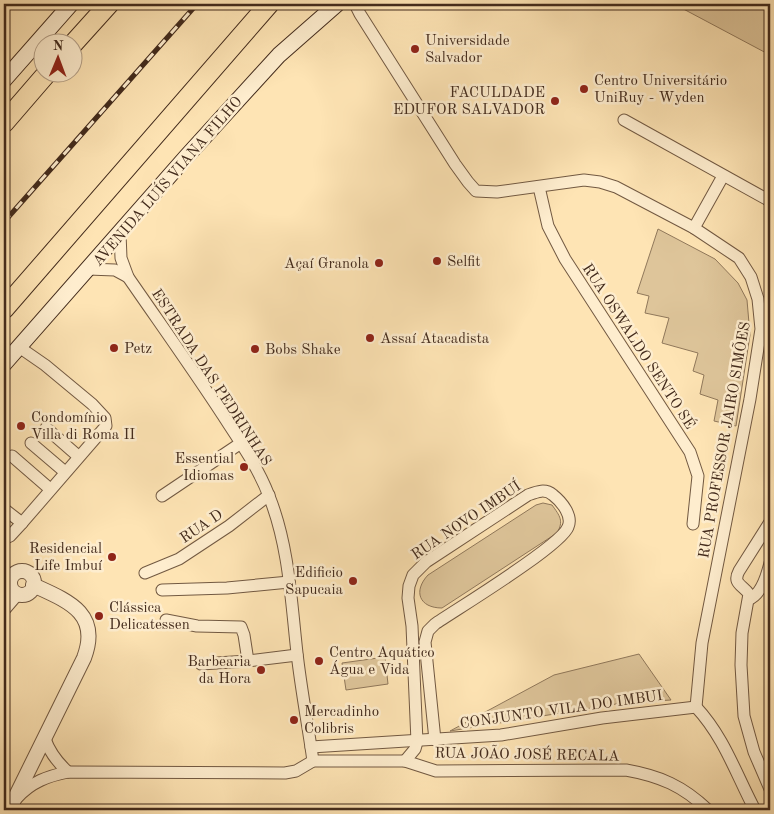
<svg xmlns="http://www.w3.org/2000/svg" width="774" height="814" viewBox="0 0 774 814" font-family="'Old Standard TT',serif">
<style>
.green{fill:#dec59a;stroke:#90785b}
.lines{fill:none;stroke-linecap:round;stroke-linejoin:round}
.minor-casing{stroke:#725942;stroke-width:13}
.tertiary-casing{stroke:#725942;stroke-width:16}
.secondary-casing{stroke:#432b1c;stroke-width:17}
.trunk-casing{stroke:#432b1c;stroke-width:21}
.minor{stroke:#feedce;stroke-width:11}
.tertiary{stroke:#feedce;stroke-width:14}
.secondary{stroke:#feedce;stroke-width:15}
.trunk{stroke:#fee4b4;stroke-width:19}
.rail-casing{stroke:#432b1c;stroke-width:5}
.rail{stroke:#feedce;stroke-width:3;stroke-dasharray:9;stroke-linecap:butt}
.poi-dot{fill:#8f2418;stroke:#feedce;stroke-width:2}
.labels{text-anchor:middle;stroke-width:5;stroke-linejoin:round;paint-order:stroke}
.poi-label{font-size:15px;fill:#432b1c;stroke:#feedce;text-anchor:start}
.street-label{font-size:15px;fill:#432b1c;stroke:#feedce}
</style>
<rect width="100%" height="100%" fill="#fee4b4"/>
<filter id="stains"><feTurbulence type="fractalNoise" baseFrequency=".004" numOctaves="4"/><feColorMatrix values="0 0 0 0 .2 0 0 0 0 .09 0 0 0 0 .02 0 0 0 .5 -.17"/></filter>
<radialGradient id="worn" r=".72"><stop offset=".6" stop-color="#630" stop-opacity="0"/><stop offset="1" stop-color="#630" stop-opacity=".3"/></radialGradient>
<g class="green">
<path d="M674 4H770V55Z"/>
<path d="M658 229 715 259 738 283 747 300 750 335 736 426 714 421 718 400 700 394 704 375 693 371 698 353 662 343 669 318 645 313 649 296 637 293Z"/>
<path d="M543 503 552 505C560 516 564 521 557 533L442 608C419 608 413 591 428 575L536 505Z"/>
<path d="M639 654 671 700 622 703 450 731 554 675Z"/>
<path d="M385 657 388 684 346 690 342 663Z"/>
</g>
<g class="lines">
<defs>
<g id="minor">
<path d="M355 4 360 14 455 164 468 182 476 191 497 192 584 180 600 182 616 187 694 228 739 258 751 277 758 299 761 329 750 399 702 643 696 707"/>
<path d="M624 120 770 201"/>
<path d="M539 187 548 226 565 259 690 452 698 476 693 524"/>
<path d="M694 228 723 176"/>
<path d="M120 233 121 258 128 277C159 322 192 368 222 414 239 440 258 467 269 496 289 546 291 600 297 653 301 689 308 725 313 761"/>
<path d="M88 269 115 270 128 277"/>
<path d="M46 428 78 456"/>
<path d="M31 443 65 472"/>
<path d="M12 456 50 489"/>
<path d="M162 496 241 443"/>
<path d="M4 509 22 523"/>
<path d="M770 522 739 571C732 584 743 585 749 594L742 633 741 665 744 716 754 752 770 789"/>
<path d="M4 539 10 536 22 523 106 426 105 418 92 404 45 365 19 347"/>
<path d="M145 573 179 559 229 526 269 495"/>
<path d="M162 590 227 588 289 582"/>
<path d="M749 599C761 595 767 575 770 563"/>
<path d="M166 620 197 626 241 627 244 635 248 661"/>
<path d="M201 664 248 661 297 655"/>
<path d="M696 707C724 737 736 774 755 810"/>
<path d="M45 739C50 753 57 762 68 772"/>
<path d="M311 747 501 735 602 718 696 707"/>
<path d="M405 761 415 749 417 742 412 626 408 598 409 586 413 575 426 562 528 495C536 492 545 488 553 495 562 502 573 516 568 527 561 546 457 609 435 624L428 631 425 642 435 740"/>
<path d="M17 798C31 782 48 776 68 772L285 773 296 771 313 761H405L436 771 626 770C660 776 683 786 708 810"/>
</g>
<g id="tertiary">
<circle cx="22" cy="583" r="12"/>
<path d="M4 608 16 594"/>
<path d="M9 810 84 658C101 613 68 601 33 585"/>
</g>
<g id="secondary">
<path d="M4 80 71 4"/>
<path d="M4 364 186 157 279 55 337 4"/>
</g>
<g id="trunk">
<path d="M72 45 109 4"/>
<path d="M4 123 48 72"/>
<path d="M4 309 269 4"/>
</g>
</defs>
<use href="#minor" class="minor-casing"/>
<use href="#tertiary" class="tertiary-casing"/>
<use href="#secondary" class="secondary-casing"/>
<use href="#trunk" class="trunk-casing"/>
<use href="#minor" class="minor"/>
<use href="#tertiary" class="tertiary"/>
<use href="#secondary" class="secondary"/>
<use href="#trunk" class="trunk"/>
<defs>
<path id="rail" d="M4 222 197 4"/>
</defs>
<use href="#rail" class="rail-casing"/>
<use href="#rail" class="rail"/>
</g>
<g class="poi-dot">
<circle cx="415" cy="49" r="5"/>
<circle cx="584" cy="89" r="5"/>
<circle cx="555" cy="101" r="5"/>
<circle cx="437" cy="261" r="5"/>
<circle cx="379" cy="263" r="5"/>
<circle cx="370" cy="338" r="5"/>
<circle cx="114" cy="348" r="5"/>
<circle cx="255" cy="349" r="5"/>
<circle cx="21" cy="426" r="5"/>
<circle cx="244" cy="467" r="5"/>
<circle cx="112" cy="557" r="5"/>
<circle cx="353" cy="581" r="5"/>
<circle cx="99" cy="616" r="5"/>
<circle cx="319" cy="661" r="5"/>
<circle cx="261" cy="670" r="5"/>
<circle cx="294" cy="720" r="5"/>
</g>
<g class="labels">
<g class="poi-label">
<text x="425" y="45">Universidade<tspan x="425" dy="17">Salvador</tspan></text>
<text x="594" y="85">Centro Universitário<tspan x="594" dy="17">UniRuy - Wyden</tspan></text>
<text x="545" y="97" text-anchor="end">FACULDADE<tspan x="545" dy="17">EDUFOR SALVADOR</tspan></text>
<text x="447" y="266">Selfit</text>
<text x="369" y="268" text-anchor="end">Açaí Granola</text>
<text x="380" y="343">Assaí Atacadista</text>
<text x="124" y="353">Petz</text>
<text x="265" y="354">Bobs Shake</text>
<text x="31" y="422">Condomínio<tspan x="31" dy="17">Villa di Roma II</tspan></text>
<text x="234" y="463" text-anchor="end">Essential<tspan x="234" dy="17">Idiomas</tspan></text>
<text x="102" y="553" text-anchor="end">Residencial<tspan x="102" dy="17">Life Imbuí</tspan></text>
<text x="343" y="577" text-anchor="end">Edificio<tspan x="343" dy="17">Sapucaia</tspan></text>
<text x="109" y="612">Clássica<tspan x="109" dy="17">Delicatessen</tspan></text>
<text x="329" y="657">Centro Aquático<tspan x="329" dy="17">Água e Vida</tspan></text>
<text x="251" y="666" text-anchor="end">Barbearia<tspan x="251" dy="17">da Hora</tspan></text>
<text x="304" y="716">Mercadinho<tspan x="304" dy="17">Colibris</tspan></text>
</g>
<g class="street-label">
<text transform="translate(167 181) rotate(-49)" y="5">AVENIDA LUÍS VIANA FILHO</text>
<text transform="translate(639 346) rotate(57)" y="5">RUA OSWALDO SENTO SÉ</text>
<text transform="translate(212 377) rotate(57)" y="5">ESTRADA DAS PEDRINHAS</text>
<text transform="translate(724 440) rotate(-80)" y="5">RUA PROFESSOR JAIRO SIMÕES</text>
<text transform="translate(466 520) rotate(-34)" y="5">RUA NOVO IMBUÍ</text>
<text transform="translate(201 526) rotate(-34)" y="5">RUA D</text>
<text transform="translate(561 709) rotate(-8)" y="5">CONJUNTO VILA DO IMBUI</text>
<text transform="translate(527 754) rotate(1)" y="5">RUA JOÃO JOSÉ RECALA</text>
</g>
</g>
<rect width="774" height="814" fill="none" stroke="#fee4b4" stroke-width="20"/>
<rect x="5" y="5" width="764" height="804" fill="none" stroke="#432b1c" stroke-width="2.5"/>
<rect x="10" y="10" width="754" height="794" fill="none" stroke="#432b1c"/>
<g transform="translate(58 58) rotate(1)"><circle r="24" fill="#feedce" stroke="#b39f87"/>
<path d="M0-4L9 19L0 12L-9 19Z" fill="#8f2418"/>
<text y="-8" font-size="14" font-weight="bold" text-anchor="middle" fill="#432b1c">N</text>
</g>
<rect width="100%" height="100%" filter="url(#stains)"/>
<rect width="100%" height="100%" fill="url(#worn)"/>
</svg>
